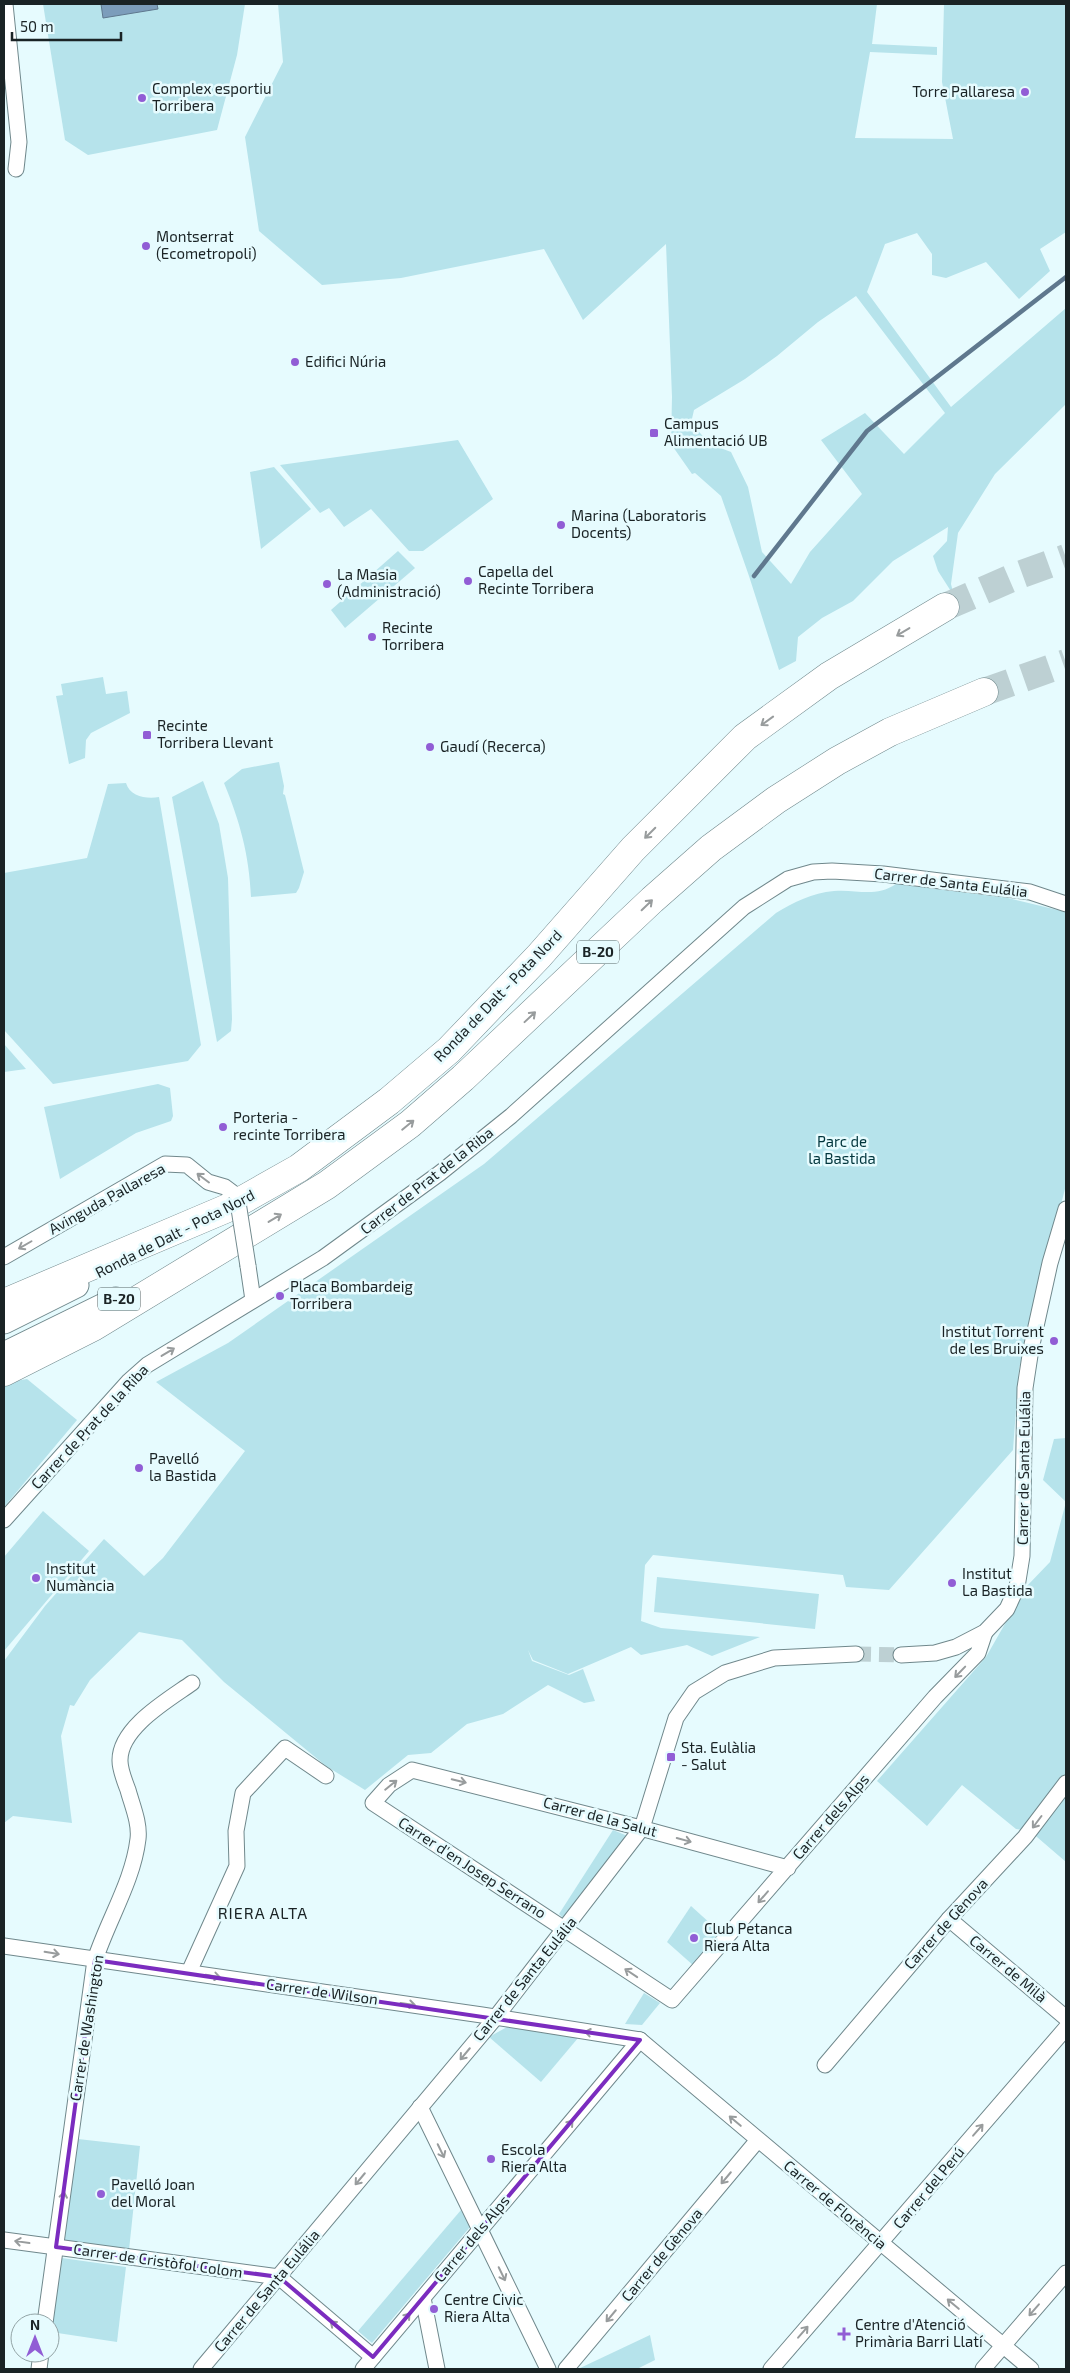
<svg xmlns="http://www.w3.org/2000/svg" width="1070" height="2373" viewBox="0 0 1070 2373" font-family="'Exo 2',sans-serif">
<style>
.green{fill:#b6e3eb;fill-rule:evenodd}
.water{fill:#7c9dbb;stroke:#5f788e}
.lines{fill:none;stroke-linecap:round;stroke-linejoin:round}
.stream{stroke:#5f788e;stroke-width:4.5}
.minor-tunnel{stroke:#bdd0d3;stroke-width:15;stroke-dasharray:15 8;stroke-linecap:butt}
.motorway-tunnel{stroke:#bdd0d3;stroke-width:28;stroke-dasharray:28 14;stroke-linecap:butt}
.minor-casing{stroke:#70888c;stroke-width:17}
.trunk-casing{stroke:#70888c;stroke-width:27}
.motorway-casing{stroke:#70888c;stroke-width:29}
.minor{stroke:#fff;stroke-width:15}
.trunk{stroke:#fff;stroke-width:25}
.motorway{stroke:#fff;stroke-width:28}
.minor-bridge-casing{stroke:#70888c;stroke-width:17;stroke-linecap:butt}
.minor-bridge{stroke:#fff;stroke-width:15}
.oneway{stroke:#989c9d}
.marked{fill:none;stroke:#7b2cbf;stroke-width:4;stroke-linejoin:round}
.poi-dot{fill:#915dd5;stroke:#e6fbfe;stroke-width:2}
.labels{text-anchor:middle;stroke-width:5;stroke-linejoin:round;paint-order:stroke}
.shield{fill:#e6fbfe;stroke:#576466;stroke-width:1}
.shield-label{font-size:14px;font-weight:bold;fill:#1a2325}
.poi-label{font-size:15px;fill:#1a2325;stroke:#e6fbfe;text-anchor:start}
.street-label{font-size:15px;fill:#1a2325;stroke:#e6fbfe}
.park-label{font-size:15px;fill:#00353c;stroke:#e6fbfe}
.neighbourhood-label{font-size:16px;letter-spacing:1px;fill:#1a2325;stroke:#e6fbfe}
</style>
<rect width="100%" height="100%" fill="#e6fbfe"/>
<g class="green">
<path d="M43 4H245L237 55 217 130 88 155 65 140Z"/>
<path d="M278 4H877L872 44 937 47V55L870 52 855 138 953 139 942 82 944 4H1066V232L1040 249 1050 271 1019 299 986 262 946 278 932 275V254L917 233 885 244 867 292 951 407 1066 308V404L995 474 958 533 951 584 954 596 938 571 933 556 947 541 948 527 893 561 853 601 822 618 798 637 796 661 779 670 749 576 721 496 695 473 692 474 671 444 672 397 666 244 583 320 544 249 401 278 322 285 259 231 245 137 283 62ZM856 296 945 413 904 454 865 413 821 440 862 494 810 552 791 584 762 552 748 487 731 452 710 444 691 423 694 410 745 379 777 356 818 322Z"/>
<path d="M458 440 493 499 423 551H409L371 509 344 527 329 508 320 513 280 465Z"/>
<path d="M274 467 311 509 261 549 250 472Z"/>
<path d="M398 551 415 568 345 628 331 610Z"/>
<path d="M103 677 106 694 127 691 130 713 91 733 86 740 85 758 69 764 56 696 63 695 61 684Z"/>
<path d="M279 762 284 786 283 794 285 795 304 872 299 888 296 893 251 897C249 854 240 822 224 783L242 769Z"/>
<path d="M203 781 219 824 228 878 232 1019 231 1031 217 1042 172 797Z"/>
<path d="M126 783C130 797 147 799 159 797L201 1045 188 1061 53 1084 4 1030V873L87 858 108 784Z"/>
<path d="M896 884 1008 898 1066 912V1185L1019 1369 1013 1450 889 1590 846 1587 843 1575 653 1555 645 1565 641 1621 661 1628 760 1637 712 1656 687 1645 641 1655 631 1647 568 1674 533 1660 528 1650 532 1661 569 1675 583 1669 595 1701 584 1703 548 1685 503 1714 467 1724 431 1753 408 1755 365 1790 326 1766 224 1682 182 1640 139 1632 90 1680 74 1706 70 1705 61 1736 72 1823 13 1816 4 1823V1661L45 1606 104 1539 144 1576 163 1558 245 1451 156 1382 228 1343 484 1164 776 913C794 902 812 893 834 891 857 889 875 898 896 884Z"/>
<path d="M4 1044 26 1069 4 1072Z"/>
<path d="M158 1084 170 1088 173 1116 171 1121 136 1133 60 1179 44 1107Z"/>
<path d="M27 1379 77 1420 4 1507V1383Z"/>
<path d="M1066 1438V1862L1030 1831 1016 1829 962 1785 927 1826 877 1781 986 1657 1026 1587 1050 1562 1066 1502 1043 1480 1054 1439Z"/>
<path d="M43 1511 89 1551 4 1651V1557Z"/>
<path d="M657 1577 819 1594 815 1629 654 1612Z"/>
<path d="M613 1830 630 1837 567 1916 562 1917 559 1914Z"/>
<path d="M691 1906 722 1934 694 1966 667 1942Z"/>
<path d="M644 1993 660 2003 642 2025 625 2024Z"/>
<path d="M507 2027 578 2038 541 2082 489 2037Z"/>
<path d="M78 2139 140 2146 129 2250 63 2240Z"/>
<path d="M461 2210 470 2227 372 2343 358 2331Z"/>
<path d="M62 2258 126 2267 117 2342 51 2332Z"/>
<path d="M650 2335 655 2360 637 2369H578Z"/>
</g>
<path class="water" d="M101 4H157L158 9 103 18Z"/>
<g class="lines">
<path class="stream" d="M754 576 867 431 1066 277"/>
<path class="minor-tunnel" d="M856 1654 901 1655"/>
<g class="motorway-tunnel">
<path d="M945 607 1019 575 1066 558"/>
<path d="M984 692 1066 663"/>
</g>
<defs>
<g id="minor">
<path d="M5 4 19 142 16 169"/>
<path d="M4 1257 165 1164 187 1165 208 1182 225 1187 237 1196"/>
<path d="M248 1266 253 1300"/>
<path d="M4 1520 129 1381 147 1365 323 1258 440 1173 511 1116 744 907 788 879 813 872 832 871 883 874 1030 892 1066 904"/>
<path d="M901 1655 935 1653 956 1647 985 1632 1007 1609 1017 1587 1022 1556 1025 1388 1031 1349 1050 1263 1066 1209"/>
<path d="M788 1868 633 1826 412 1770 389 1785 373 1803 672 2000 935 1697 978 1653 985 1632"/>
<path d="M949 1919 1066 2018"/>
<path d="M4 1946 482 2015 640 2040"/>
<path d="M189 1972 237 1866 236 1831 243 1793 285 1748 326 1776"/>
<path d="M640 2040 1031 2369"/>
<path d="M825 2065 949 1919 1025 1837 1066 1783"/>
<path d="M420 2107 548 2369"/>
<path d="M4 2240 279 2277 373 2357"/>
<path d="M423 2298 437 2369"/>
<path d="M45 2323 95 1960C108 1920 133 1881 138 1839 140 1823 132 1805 128 1790 125 1782 120 1770 120 1761 119 1728 168 1700 192 1683"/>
<path d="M39 2369 41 2353"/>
<path d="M201 2369 496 2017 642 1828 676 1718 694 1692 725 1673 774 1658 856 1654"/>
<path d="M363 2369 640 2040"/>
<path d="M566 2369 757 2141"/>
<path d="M771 2369 1066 2028"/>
<path d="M983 2369 1066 2273"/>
</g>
<g id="trunk">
<path d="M4 1321 76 1285"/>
<path d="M4 1355 116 1300"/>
</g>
<g id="motorway">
<path d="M4 1303 230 1207 299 1168 389 1101 449 1050 539 956 633 849 745 737 829 676 945 607"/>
<path d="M4 1372 93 1327 327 1185 410 1124 463 1078 652 900 711 848 776 800 837 761 890 732 984 692"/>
</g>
</defs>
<use href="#minor" class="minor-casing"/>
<use href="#trunk" class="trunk-casing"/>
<use href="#motorway" class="motorway-casing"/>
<use href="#minor" class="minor"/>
<use href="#trunk" class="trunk"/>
<use href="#motorway" class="motorway"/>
<defs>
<path id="minor-bridge" d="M237 1196 248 1266"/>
</defs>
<use href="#minor-bridge" class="minor-bridge-casing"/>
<use href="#minor-bridge" class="minor-bridge"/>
</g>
<defs><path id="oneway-shaft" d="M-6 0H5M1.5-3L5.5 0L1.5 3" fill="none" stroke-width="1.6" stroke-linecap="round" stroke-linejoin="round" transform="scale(1.25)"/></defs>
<g class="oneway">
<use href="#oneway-shaft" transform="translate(903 632) rotate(149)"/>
<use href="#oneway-shaft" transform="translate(767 721) rotate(144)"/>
<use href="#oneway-shaft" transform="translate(650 833) rotate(135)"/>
<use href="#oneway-shaft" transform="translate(647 905) rotate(-44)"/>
<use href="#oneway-shaft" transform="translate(530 1017) rotate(-43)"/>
<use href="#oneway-shaft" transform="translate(408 1125) rotate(-39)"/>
<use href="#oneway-shaft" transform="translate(203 1178) rotate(-143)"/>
<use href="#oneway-shaft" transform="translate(275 1218) rotate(-31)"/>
<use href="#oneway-shaft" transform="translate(25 1245) rotate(150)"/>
<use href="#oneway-shaft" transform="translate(168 1352) rotate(-31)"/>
<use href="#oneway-shaft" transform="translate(960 1672) rotate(134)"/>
<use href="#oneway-shaft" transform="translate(459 1781) rotate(14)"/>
<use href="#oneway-shaft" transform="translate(391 1785) rotate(-39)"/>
<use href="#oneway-shaft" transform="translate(1037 1822) rotate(127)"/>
<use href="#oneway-shaft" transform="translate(684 1840) rotate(15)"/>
<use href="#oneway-shaft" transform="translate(763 1897) rotate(131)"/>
<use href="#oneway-shaft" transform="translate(52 1953) rotate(9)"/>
<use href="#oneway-shaft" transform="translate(631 1973) rotate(-146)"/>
<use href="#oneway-shaft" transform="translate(213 1976) rotate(9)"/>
<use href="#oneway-shaft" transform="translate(408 2004) rotate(8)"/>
<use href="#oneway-shaft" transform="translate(592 2033) rotate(-171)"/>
<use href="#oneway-shaft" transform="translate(465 2054) rotate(130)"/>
<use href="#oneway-shaft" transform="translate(735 2121) rotate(-140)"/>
<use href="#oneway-shaft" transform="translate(568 2126) rotate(-50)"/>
<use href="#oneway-shaft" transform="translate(978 2130) rotate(-49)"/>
<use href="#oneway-shaft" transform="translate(441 2151) rotate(64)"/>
<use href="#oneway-shaft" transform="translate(726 2178) rotate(130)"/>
<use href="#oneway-shaft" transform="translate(360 2179) rotate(130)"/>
<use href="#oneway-shaft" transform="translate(63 2199) rotate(-82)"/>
<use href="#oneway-shaft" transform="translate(22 2242) rotate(-172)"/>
<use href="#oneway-shaft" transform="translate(502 2274) rotate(64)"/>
<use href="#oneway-shaft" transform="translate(953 2304) rotate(-140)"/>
<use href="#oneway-shaft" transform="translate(1034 2310) rotate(131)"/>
<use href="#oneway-shaft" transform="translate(611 2316) rotate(130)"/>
<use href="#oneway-shaft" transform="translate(405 2319) rotate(-50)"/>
<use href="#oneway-shaft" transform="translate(336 2326) rotate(-140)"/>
<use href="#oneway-shaft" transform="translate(803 2332) rotate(-49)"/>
</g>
<path class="marked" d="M95 1960 640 2040 373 2357 279 2277 56 2247Z"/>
<g class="poi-dot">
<circle cx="1025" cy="92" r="5"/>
<circle cx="142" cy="98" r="5"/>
<circle cx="146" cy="246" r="5"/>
<circle cx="295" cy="362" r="5"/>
<rect x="649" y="428" width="10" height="10" rx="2.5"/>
<circle cx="561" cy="525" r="5"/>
<circle cx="468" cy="581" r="5"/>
<circle cx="327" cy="584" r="5"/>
<circle cx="372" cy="637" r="5"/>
<rect x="142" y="730" width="10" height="10" rx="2.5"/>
<circle cx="430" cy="747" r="5"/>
<circle cx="223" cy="1127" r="5"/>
<circle cx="280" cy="1296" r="5"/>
<circle cx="1054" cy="1341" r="5"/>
<circle cx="139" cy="1468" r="5"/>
<circle cx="36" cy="1578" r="5"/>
<circle cx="952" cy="1583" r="5"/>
<rect x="666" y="1752" width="10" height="10" rx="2.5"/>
<circle cx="694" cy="1938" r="5"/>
<circle cx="491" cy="2159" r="5"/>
<circle cx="101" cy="2194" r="5"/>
<circle cx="434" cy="2309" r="5"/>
<path d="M841.5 2326.5h5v5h5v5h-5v5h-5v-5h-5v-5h5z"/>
</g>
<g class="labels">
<g class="shield">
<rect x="577" y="940.5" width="42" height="23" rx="4"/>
<rect x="98" y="1287.5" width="42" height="23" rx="4"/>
</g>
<g class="shield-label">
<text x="598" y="957">B-20</text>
<text x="119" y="1304">B-20</text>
</g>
<g class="poi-label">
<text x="152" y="94">Complex esportiu<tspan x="152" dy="17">Torribera</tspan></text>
<text x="1015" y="97" text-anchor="end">Torre Pallaresa</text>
<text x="156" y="242">Montserrat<tspan x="156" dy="17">(Ecometropoli)</tspan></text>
<text x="305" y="367">Edifici Núria</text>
<text x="664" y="429">Campus<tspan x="664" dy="17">Alimentació UB</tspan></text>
<text x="571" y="521">Marina (Laboratoris<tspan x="571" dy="17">Docents)</tspan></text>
<text x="478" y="577">Capella del<tspan x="478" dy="17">Recinte Torribera</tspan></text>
<text x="337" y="580">La Masia<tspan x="337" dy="17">(Administració)</tspan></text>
<text x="382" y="633">Recinte<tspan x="382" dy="17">Torribera</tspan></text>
<text x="157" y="731">Recinte<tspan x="157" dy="17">Torribera Llevant</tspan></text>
<text x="440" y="752">Gaudí (Recerca)</text>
<text x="233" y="1123">Porteria -<tspan x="233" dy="17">recinte Torribera</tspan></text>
<text x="290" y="1292">Placa Bombardeig<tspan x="290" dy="17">Torribera</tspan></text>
<text x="1044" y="1337" text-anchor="end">Institut Torrent<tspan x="1044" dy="17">de les Bruixes</tspan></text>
<text x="149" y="1464">Pavelló<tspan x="149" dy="17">la Bastida</tspan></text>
<text x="46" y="1574">Institut<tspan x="46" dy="17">Numància</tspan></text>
<text x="962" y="1579">Institut<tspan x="962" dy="17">La Bastida</tspan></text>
<text x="681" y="1753">Sta. Eulàlia<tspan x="681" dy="17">- Salut</tspan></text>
<text x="704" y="1934">Club Petanca<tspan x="704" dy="17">Riera Alta</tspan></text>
<text x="501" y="2155">Escola<tspan x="501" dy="17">Riera Alta</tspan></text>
<text x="111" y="2190">Pavelló Joan<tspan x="111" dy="17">del Moral</tspan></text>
<text x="444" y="2305">Centre Civic<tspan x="444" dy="17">Riera Alta</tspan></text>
<text x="855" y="2330">Centre d'Atenció<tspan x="855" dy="17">Primària Barri Llatí</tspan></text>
</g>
<g class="street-label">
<text transform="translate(951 883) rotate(7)" y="5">Carrer de Santa Eulália</text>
<text transform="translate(498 996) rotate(-46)" y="5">Ronda de Dalt - Pota Nord</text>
<text transform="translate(427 1181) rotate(-38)" y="5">Carrer de Prat de la Riba</text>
<text transform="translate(107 1199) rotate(-29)" y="5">Avinguda Pallaresa</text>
<text transform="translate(175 1234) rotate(-27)" y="5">Ronda de Dalt - Pota Nord</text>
<text transform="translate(90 1427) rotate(-47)" y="5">Carrer de Prat de la Riba</text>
<text transform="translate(1024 1468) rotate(-89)" y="5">Carrer de Santa Eulália</text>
<text transform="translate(600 1817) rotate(15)" y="5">Carrer de la Salut</text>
<text transform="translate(831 1817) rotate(-49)" y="5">Carrer dels Alps</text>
<text transform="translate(472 1868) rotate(33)" y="5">Carrer d'en Josep Serrano</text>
<text transform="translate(946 1924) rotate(-48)" y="5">Carrer de Gènova</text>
<text transform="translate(1008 1969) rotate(40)" y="5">Carrer de Milà</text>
<text transform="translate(525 1979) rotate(-51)" y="5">Carrer de Santa Eulália</text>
<text transform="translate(322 1992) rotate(8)" y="5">Carrer de Wilson</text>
<text transform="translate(87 2028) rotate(-81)" y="5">Carrer de Washington</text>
<text transform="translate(929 2188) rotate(-50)" y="5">Carrer del Perú</text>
<text transform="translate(835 2205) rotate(40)" y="5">Carrer de Florència</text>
<text transform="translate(472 2239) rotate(-50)" y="5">Carrer dels Alps</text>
<text transform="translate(662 2255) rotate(-50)" y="5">Carrer de Gènova</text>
<text transform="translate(158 2261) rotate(8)" y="5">Carrer de Cristòfol Colom</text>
<text transform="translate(267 2291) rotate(-50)" y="5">Carrer de Santa Eulália</text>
</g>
<g class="park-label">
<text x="842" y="1147">Parc de<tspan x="842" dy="17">la Bastida</tspan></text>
</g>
<g class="neighbourhood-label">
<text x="263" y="1919">RIERA ALTA</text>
</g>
</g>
<rect width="1070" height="2373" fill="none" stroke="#1a2325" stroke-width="10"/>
<g transform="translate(35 2338)"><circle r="24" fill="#e6fbfe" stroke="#94a5a7"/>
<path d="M0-4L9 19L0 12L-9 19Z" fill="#915dd5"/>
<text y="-8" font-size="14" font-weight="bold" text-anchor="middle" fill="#1a2325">N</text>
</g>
<path d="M12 32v8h109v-8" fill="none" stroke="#1a2325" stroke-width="2.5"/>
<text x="20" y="32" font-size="15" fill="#1a2325" stroke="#e6fbfe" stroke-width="4" paint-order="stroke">50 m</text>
</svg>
